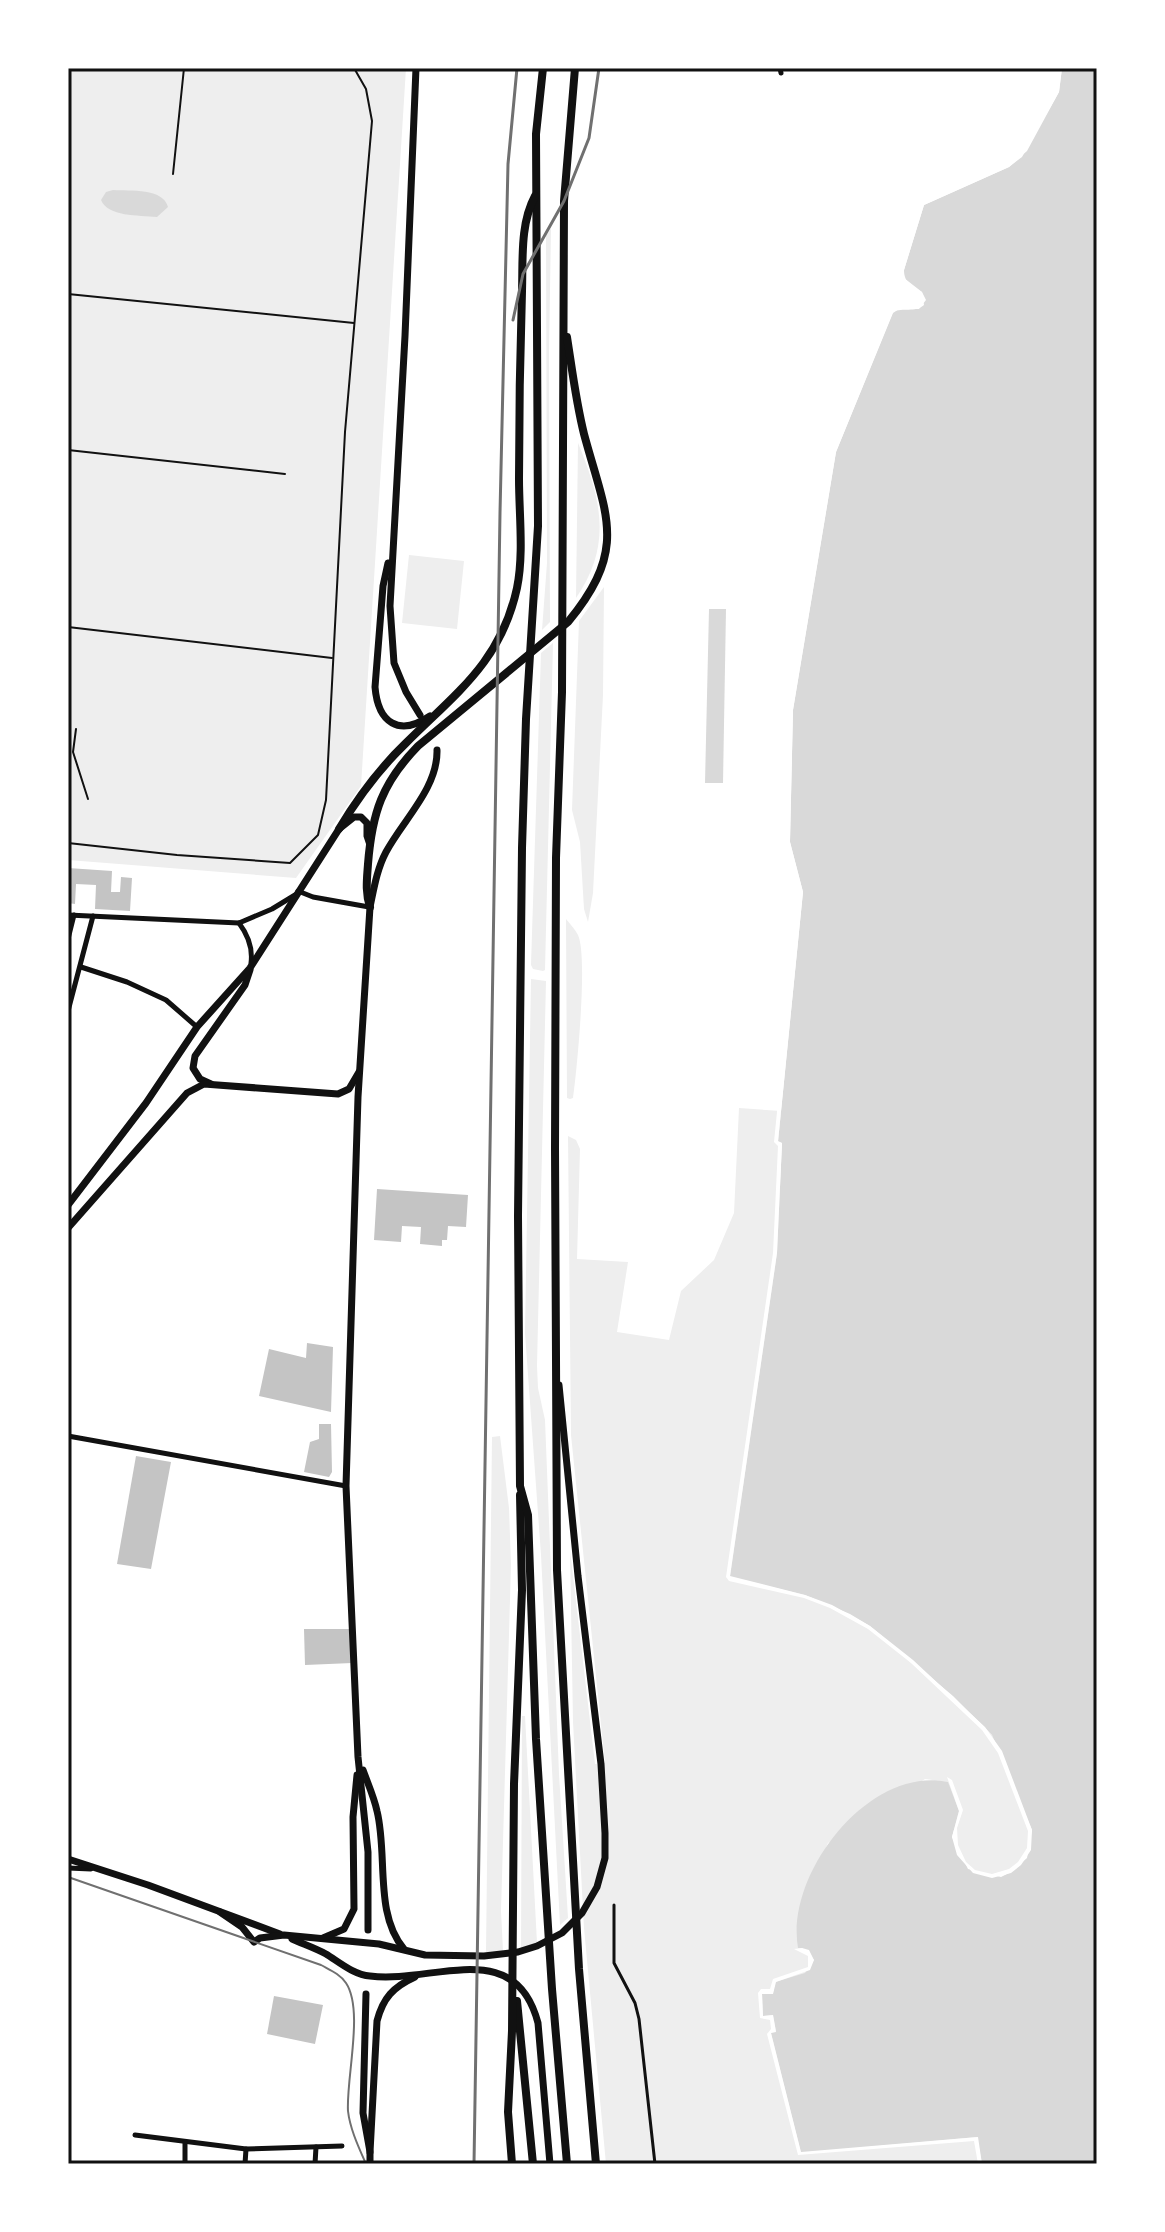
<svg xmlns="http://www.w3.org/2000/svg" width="1165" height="2232" viewBox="0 0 1165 2232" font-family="'Nunito Sans',sans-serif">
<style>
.green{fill:#eee}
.water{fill:#d9d9d9}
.pier{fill:#fff}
.building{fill:#c4c4c4}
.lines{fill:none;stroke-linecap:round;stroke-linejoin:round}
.path{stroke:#111;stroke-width:2}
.pedestrian{stroke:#111;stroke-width:3}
.minor{stroke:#111;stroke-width:5}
.primary{stroke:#111;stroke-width:7}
.trunk{stroke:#111;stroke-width:8}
.motorway{stroke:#111;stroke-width:8}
.tram{stroke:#707070;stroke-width:2}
.rail{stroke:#707070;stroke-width:3}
.neatline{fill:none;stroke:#111;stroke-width:3}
</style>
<rect width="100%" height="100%" fill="#fff"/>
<g class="green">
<path d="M68 68H406L361 786 296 878 68 860Z"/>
<path d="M551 228 549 352 550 622 542 630 547 563 546 236Z"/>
<path d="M578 443C601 499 613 544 576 598Z"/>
<path d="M409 555 464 561 457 629 402 623Z"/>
<path d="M604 587 603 695 593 893 588 922 584 909 580 842 572 810 579 621Z"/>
<path d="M553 643 545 970 543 971 533 969 531 965 541 653Z"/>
<path d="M566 919C570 924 575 929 578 935 588 956 577 1070 573 1098L570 1099 567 1098Z"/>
<path d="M531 979 546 981 537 1366 538 1388 545 1420 559 1774 568 1918 560 1925 541 1555 525 1333Z"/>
<path d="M739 1108 781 1111 778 1141 805 1595 870 1626 992 1735 1030 1820 1031 1850 1011 1873 981 1876 957 1855 948 1782 925 1779 828 1843 801 1903 802 1948 978 2137 982 2164H606L584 1928 573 1722 570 1550 595 1764 605 1763 571 1435 568 1136 576 1140 580 1149 577 1259 628 1262 617 1332 669 1340 681 1291 714 1260 734 1213Z"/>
<path d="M500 1436 509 1508 511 1565 501 1911 503 1951 486 1952 492 1437Z"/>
<path d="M522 1716H525L537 1943 521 1949Z"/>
</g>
<g class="water">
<path d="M1062 68H1097V2164H982L977 2137 801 2153 771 2033 776 2031 773 2015 763 2016 762 1993H773L775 1982 805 1973 814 1960 802 1948H798C785 1874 869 1765 948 1782L959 1811 952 1837 968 1869 1001 1877 1011 1872 1027 1858 1032 1830 992 1735 953 1696 870 1626 832 1605 805 1595 730 1577 777 1253 782 1143 778 1142 803 892 790 842 793 710 836 452 893 312C903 307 915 313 924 305L922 292C912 286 904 283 904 270L924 205 1009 167 1027 151 1059 92Z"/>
<path d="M113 190C131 191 163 188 168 207L157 217C138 215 108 217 101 200L106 192Z"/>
<path d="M709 609H726L723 783H705Z"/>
</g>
<g class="pier">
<path d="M1058 68H1062L1059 92 1022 157 1009 167 924 205 904 270V278L922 292 926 300 919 309H899L893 313 836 452 793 710 790 842 803 892 778 1141 782 1143 777 1253 730 1576 805 1595 850 1614 870 1626 913 1660 985 1727 1002 1751 1032 1830 1031 1850 1021 1865 1011 1873 992 1878 973 1873 957 1855 952 1837 959 1811 947 1777 952 1780 963 1810 957 1828 958 1845 966 1862 975 1870 992 1874 1009 1869 1018 1862 1027 1848 1028 1831 998 1753 982 1730 911 1663 868 1629 830 1608 804 1598 729 1581 726 1577 773 1253 778 1146 774 1142 799 892 786 842 789 709 832 451 890 311 898 305H918L922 299 919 295 906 286 900 278V269L920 203 1007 163 1019 154 1056 91Z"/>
<path d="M802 1948 809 1950 814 1960 810 1970 776 1982 773 1994H762L763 2016 773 2015 776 2032 771 2033 801 2152 978 2137 982 2164H978L974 2141 798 2155 767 2034 771 2029 770 2020 760 2018 758 1993 761 1989H770L773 1979 808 1967V1956L794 1949Z"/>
</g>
<g class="building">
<path d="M68 868 112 871 111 892H120L121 877 132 878 130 911 95 909 96 885 76 884 75 904 68 903Z"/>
<path d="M377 1189 468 1195 466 1227 448 1226 447 1240H442V1246L420 1244 421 1227 402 1226 401 1242 374 1240Z"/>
<path d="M307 1343 333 1347 331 1412 259 1396 269 1349 306 1358Z"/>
<path d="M319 1424H331L332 1472 329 1477 304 1472 310 1442 319 1439Z"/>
<path d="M136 1456 171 1462 151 1569 117 1564Z"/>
<path d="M304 1629H351L352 1663 305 1665Z"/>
<path d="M274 1996 323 2005 315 2044 267 2034Z"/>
</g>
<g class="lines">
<g class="path">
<path d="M173 174 184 68"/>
<path d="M68 294 354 323"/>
<path d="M68 450 285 474"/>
<path d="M68 627 332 658"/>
<path d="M76 729 73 752 88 799"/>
<path d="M68 843 177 855 290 863 318 835 326 800 345 432 372 121 366 89 354 68"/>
</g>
<path class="pedestrian" d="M614 1905V1963L635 2003 639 2019 655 2164"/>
<g class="minor">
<path d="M780 68 781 73"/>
<path d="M298 891 313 897 369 907"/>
<path d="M68 915 239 923 272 909 295 895"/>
<path d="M239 923C248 935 253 948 251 963"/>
<path d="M68 939 74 915"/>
<path d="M81 967 127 982 166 1000 197 1027"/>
<path d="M68 1011 93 916"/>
<path d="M68 1436 346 1486"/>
<path d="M68 1868 91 1869"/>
<path d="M135 2135 246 2149 342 2146"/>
<path d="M185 2164V2142"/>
<path d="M245 2164 246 2149"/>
<path d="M315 2164 316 2147"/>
</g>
<g class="primary">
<path d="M416 68 405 336 390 606 394 663 406 692 420 715"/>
<path d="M388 563 383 586 375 687C378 723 399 737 430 716"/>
<path d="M211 1084 200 1079 193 1068 195 1056 245 985 250 970"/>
<path d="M68 1205 146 1103 197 1027 250 968 339 829 354 817H361L367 823V836L370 845"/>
<path d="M68 1228 187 1093 204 1084 338 1094 349 1089 359 1072"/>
<path d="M363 1770C368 1784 374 1797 377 1811 388 1855 374 1914 404 1949"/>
<path d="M68 1859 148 1885 280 1934"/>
<path d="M220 1912 242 1927 254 1942 260 1938 284 1935 379 1944 425 1955 484 1956 518 1952 537 1946 562 1933 582 1913 597 1887 605 1858V1833L601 1764 578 1576 559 1385"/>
<path d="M368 1930V1852L358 1757 346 1486 358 1097 370 907C374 888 377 869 386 852 403 820 438 788 437 750"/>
<path d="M323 1938 344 1929 354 1909 353 1817 357 1775"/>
<path d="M292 1939C303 1944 315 1948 326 1954 339 1962 354 1975 370 1976 433 1984 515 1935 538 2023L550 2164"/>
<path d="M366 1994 363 2113 370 2152V2164"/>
<path d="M370 2152 377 2021C383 1998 393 1987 415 1977"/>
</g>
<g class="trunk">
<path d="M517 2001 533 2164"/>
<path d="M512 2164 508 2112 512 2031 514 1784 522 1590 520 1495"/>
</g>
<g class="motorway">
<path d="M543 68 536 134 538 526 526 719 522 848 518 1216 520 1486 528 1515 536 1739 552 1989 567 2164"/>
<path d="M575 68 564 201 562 692 556 858 555 1148 557 1570 579 1969 596 2164"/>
<path d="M339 829C357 799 380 768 406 743 456 693 501 662 517 588 524 554 519 514 519 479 519 416 520 354 522 291 523 259 520 224 535 196"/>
<path d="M370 907C365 892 367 879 368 864 372 813 382 783 418 746L568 622C629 548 606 516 584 434 576 402 572 369 567 337"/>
</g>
<path class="tram" d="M68 1877 321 1965C330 1970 340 1974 346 1983 364 2010 346 2078 348 2111 350 2129 359 2148 366 2164"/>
<g class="rail">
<path d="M513 320 523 274 564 201 589 138 599 68"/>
<path d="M474 2164 500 513 508 164 517 68"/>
</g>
</g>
<rect width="1165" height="2232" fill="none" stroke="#ffffff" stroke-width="140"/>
<rect x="70" y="70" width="1025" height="2092" class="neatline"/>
</svg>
